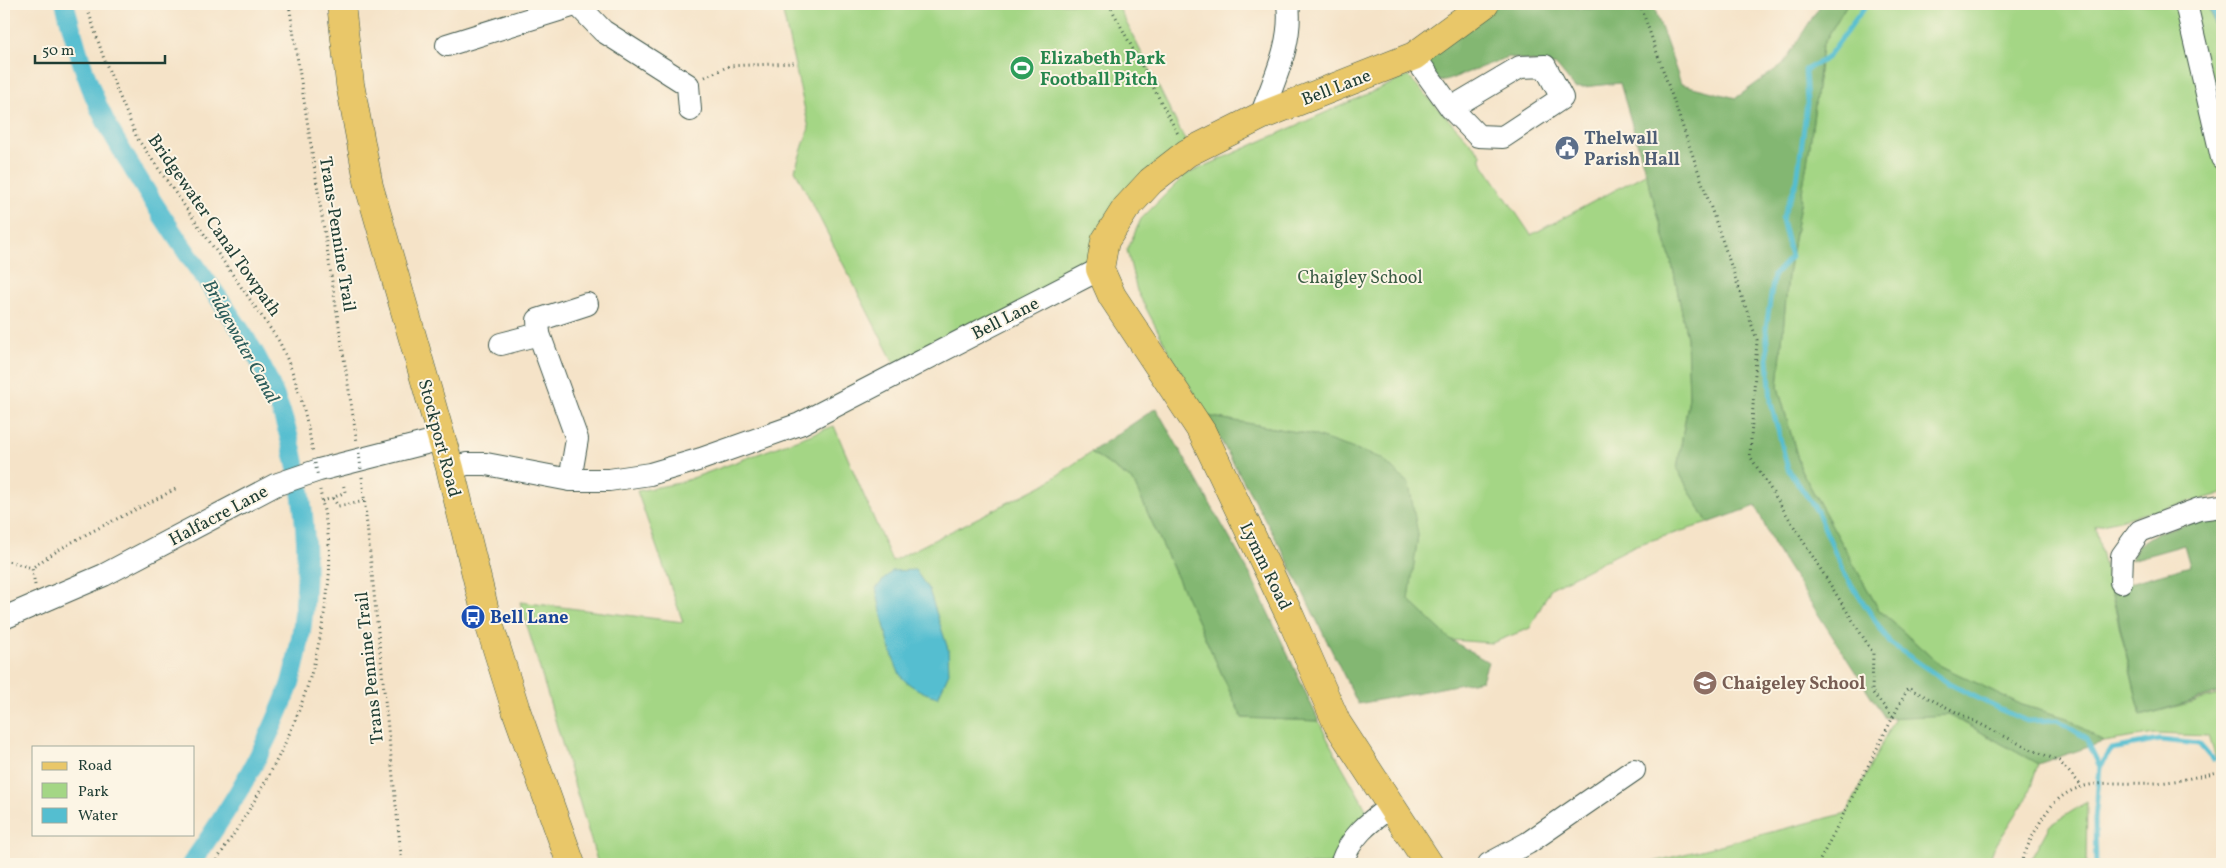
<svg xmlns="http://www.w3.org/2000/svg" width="2226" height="868" viewBox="0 0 2226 868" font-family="Vollkorn,serif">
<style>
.green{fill:#a4d685;stroke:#628a5c}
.forest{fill:#83b772;stroke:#517a53}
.water{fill:#54bed0;stroke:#3a7e82}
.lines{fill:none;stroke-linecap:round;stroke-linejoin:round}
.stream{stroke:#54bed0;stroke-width:5}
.canal{stroke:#54bed0;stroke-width:19}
.minor-casing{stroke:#3f564a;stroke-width:24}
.major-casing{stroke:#3f564a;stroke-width:29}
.path{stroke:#3f564a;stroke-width:3;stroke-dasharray:1 4;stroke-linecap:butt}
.minor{stroke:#fff;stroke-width:22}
.major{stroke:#e9c769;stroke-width:28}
.path-bridge{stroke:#3f564a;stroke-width:3;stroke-dasharray:1 4;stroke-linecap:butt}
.labels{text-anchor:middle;stroke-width:4;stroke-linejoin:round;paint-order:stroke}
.leisure-label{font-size:18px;font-weight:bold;fill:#27864d;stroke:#fcf5e5;text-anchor:start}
.street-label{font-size:18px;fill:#1f3d34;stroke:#fcf5e5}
.service-label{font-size:18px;font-weight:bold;fill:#4e5e75;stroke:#fcf5e5;text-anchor:start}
.park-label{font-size:18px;fill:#3a5c44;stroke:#fcf5e5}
.transit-label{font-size:18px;font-weight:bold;fill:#164399;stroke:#fcf5e5;text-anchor:start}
.education-label{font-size:18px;font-weight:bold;fill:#785e54;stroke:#fcf5e5;text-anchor:start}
.water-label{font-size:19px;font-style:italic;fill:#2c5d5b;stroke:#fcf5e5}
</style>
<rect width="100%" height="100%" fill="#fcf5e5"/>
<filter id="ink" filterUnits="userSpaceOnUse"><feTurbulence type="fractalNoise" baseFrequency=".02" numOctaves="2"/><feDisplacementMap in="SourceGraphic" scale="10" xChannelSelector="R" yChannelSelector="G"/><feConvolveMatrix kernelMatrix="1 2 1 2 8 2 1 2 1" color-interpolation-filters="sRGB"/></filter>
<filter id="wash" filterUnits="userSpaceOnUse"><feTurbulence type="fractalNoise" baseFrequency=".0096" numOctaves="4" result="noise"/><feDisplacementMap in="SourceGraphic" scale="20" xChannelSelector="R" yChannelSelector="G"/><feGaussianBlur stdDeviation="1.12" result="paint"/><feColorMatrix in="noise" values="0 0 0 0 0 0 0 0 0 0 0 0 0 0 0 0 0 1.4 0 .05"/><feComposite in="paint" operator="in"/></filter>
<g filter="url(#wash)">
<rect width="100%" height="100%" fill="#f5e3c8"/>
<g class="green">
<path d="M781 4H1117L1187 144 1142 177 1095 278 897 369 795 170 809 128Z"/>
<path d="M1847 4H2209L2222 57V494L2095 526 2141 716 2222 694V778L2209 736 2155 734 2103 742 2067 718 2022 705 1941 666 1879 610 1801 470 1778 387 1788 275 1810 145 1822 46Z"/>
<path d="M1408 76 1481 154V161L1531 235 1647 173 1673 268 1687 338 1689 397 1677 469 1708 523 1636 545 1551 588 1530 628 1492 643 1451 640 1408 600 1418 535 1313 435 1207 416 1169 352 1137 291 1127 250 1141 219 1185 175Z"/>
<path d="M834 426 892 561 1045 484 1091 452 1133 481 1242 718 1319 721C1333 753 1352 782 1368 813L1334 864H598L520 602 683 622 637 491 679 483Z"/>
<path d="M1950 715 2038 764 2027 798 1994 848 1988 864H1645L1847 813 1895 717Z"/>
<path d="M2087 802 2086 864H2028L2050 825Z"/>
</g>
<g class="forest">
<path d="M1482 4H1574L1576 8 1595 9 1611 4H1653L1681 84 1736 98 1783 64 1821 4H1847L1822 46 1810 145 1788 275 1778 387 1801 470 1879 610 1941 666 2022 705 2067 718 2103 742 2038 764 1950 715 1885 718 1773 544 1756 506 1708 523 1677 469 1689 397 1687 338 1673 268 1620 83 1575 88 1557 66 1508 57 1445 81 1431 78 1424 64Z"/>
<path d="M1156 408 1251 576 1319 721 1242 718 1133 481 1091 452Z"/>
<path d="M1207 416 1313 435 1381 458 1409 484 1418 535 1409 600 1451 640 1488 662 1482 680 1358 704 1282 550Z"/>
<path d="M2222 515V692L2141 716 2111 588 2190 566 2184 545 2131 560 2138 545 2158 532Z"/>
</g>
<g class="water">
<path d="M2209 4H2222V57Z"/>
<path d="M915 570 929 590 948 649 949 673 938 697C925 694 913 688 903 679 892 666 880 607 876 588L892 571Z"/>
</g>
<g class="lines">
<g class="stream">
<path d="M1867 4 1827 58 1805 70 1807 103 1797 181 1782 219 1791 257 1774 275 1766 328 1771 403 1788 469 1817 511 1845 575 1890 643 1948 683 1999 709 2027 721 2057 720 2086 738 2100 767"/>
<path d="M2096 864 2095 819 2100 767 2112 749 2160 740 2199 744 2213 760"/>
</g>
<path class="canal" d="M65 4C77 50 90 96 114 137 139 181 167 225 196 266 217 296 239 325 257 357 308 451 319 578 291 681 288 692 283 702 279 712 256 767 225 815 191 864"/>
</g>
</g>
<g filter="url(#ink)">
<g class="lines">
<defs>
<g id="minor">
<path d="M577 4 603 31 688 85 690 110"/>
<path d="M2186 4 2222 158"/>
<path d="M447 45 578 4"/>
<path d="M1414 56 1451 108 1478 136 1503 137 1562 98 1545 66 1520 67 1451 108"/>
<path d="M1261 116C1274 79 1293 43 1288 4"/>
<path d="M501 344 539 334"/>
<path d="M450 468 467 464H486L570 480H609L650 474 701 459 800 424 1100 269"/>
<path d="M570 480 577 439 539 334 538 320 587 304"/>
<path d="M2121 582 2122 556 2140 531 2199 509 2222 506"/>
<path d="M4 618 104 575 275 485 319 470 441 439"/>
<path d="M1341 864C1351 836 1368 823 1391 806"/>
<path d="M1489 864 1528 843 1634 770"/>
</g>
<g id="major">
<path d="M341 4 350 84 369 186 450 468 485 611 516 710 571 864"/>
<path d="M1429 864 1337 723 1290 616 1202 432 1112 296 1100 269 1105 241 1126 208 1151 181 1187 153 1261 116 1414 56 1485 4"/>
</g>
</defs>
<use href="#minor" class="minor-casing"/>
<use href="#major" class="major-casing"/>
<g class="path">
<path d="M86 4 104 59 137 138 279 341C297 378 306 413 313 453"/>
<path d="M289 4 357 442"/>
<path d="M1109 4 1178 134"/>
<path d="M1640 4 1757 340 1750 456 1873 653 1872 692 1893 717 1818 864"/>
<path d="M705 77 729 66 794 63"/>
<path d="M362 477 402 864"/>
<path d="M333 498 338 506 366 501"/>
<path d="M322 501 333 498 345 492 343 482"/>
<path d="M4 560 32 568"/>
<path d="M35 585 32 568C76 535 129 515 177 488"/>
<path d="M1893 717 1908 688 2030 749 2059 761 2082 786"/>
<path d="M214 864C268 784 310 711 324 614 328 591 331 569 329 546 328 527 323 508 320 490"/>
<path d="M2022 864C2025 850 2031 839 2038 826 2066 773 2104 785 2154 783 2177 782 2200 776 2222 771"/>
</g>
<use href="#minor" class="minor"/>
<use href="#major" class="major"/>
<g class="path-bridge">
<path d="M359 453 361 469"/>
<path d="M315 463 318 477"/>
</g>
</g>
</g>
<defs>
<symbol id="stadium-disc" viewBox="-11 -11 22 22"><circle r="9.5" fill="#2e9e5b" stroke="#fcf5e5"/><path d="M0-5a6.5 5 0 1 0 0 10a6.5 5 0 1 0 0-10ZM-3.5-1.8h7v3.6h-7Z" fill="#fff"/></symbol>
<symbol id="civic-disc" viewBox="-11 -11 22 22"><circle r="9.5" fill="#5c6f8a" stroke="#fcf5e5"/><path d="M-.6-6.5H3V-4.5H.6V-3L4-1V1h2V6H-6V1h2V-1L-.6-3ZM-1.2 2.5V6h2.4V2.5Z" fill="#fff"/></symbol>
<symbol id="bus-disc" viewBox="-11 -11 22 22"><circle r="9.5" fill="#1a4fb4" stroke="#fcf5e5"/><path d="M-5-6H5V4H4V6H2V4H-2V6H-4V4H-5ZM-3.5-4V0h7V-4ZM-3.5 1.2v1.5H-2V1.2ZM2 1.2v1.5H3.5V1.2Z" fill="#fff"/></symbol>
<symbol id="school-disc" viewBox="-11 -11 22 22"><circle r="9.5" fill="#8d6e63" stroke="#fcf5e5"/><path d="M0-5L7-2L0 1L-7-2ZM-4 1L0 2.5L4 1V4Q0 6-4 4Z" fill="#fff"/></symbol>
</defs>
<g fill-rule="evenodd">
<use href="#stadium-disc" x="1008" y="54" width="28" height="28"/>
<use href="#civic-disc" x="1553" y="134" width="28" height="28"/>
<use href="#bus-disc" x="459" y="603" width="28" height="28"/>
<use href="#school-disc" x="1691" y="669" width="28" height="28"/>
</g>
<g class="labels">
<g class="leisure-label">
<text x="1040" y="64">Elizabeth Park<tspan x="1040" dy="21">Football Pitch</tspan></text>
</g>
<g class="street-label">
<text transform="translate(1336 87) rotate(-21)" y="6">Bell Lane</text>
<text transform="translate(215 225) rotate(55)" y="6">Bridgewater Canal Towpath</text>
<text transform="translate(338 234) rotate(81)" y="6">Trans-Pennine Trail</text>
<text transform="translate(1005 318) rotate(-27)" y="6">Bell Lane</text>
<text transform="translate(440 438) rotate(75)" y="6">Stockport Road</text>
<text transform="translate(218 515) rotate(-28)" y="6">Halfacre Lane</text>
<text transform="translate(1266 566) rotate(64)" y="6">Lymm Road</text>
<text transform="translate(369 668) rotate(-96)" y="6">Trans Pennine Trail</text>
</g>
<g class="service-label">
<text x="1584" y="144">Thelwall<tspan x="1584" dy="21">Parish Hall</tspan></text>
</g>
<g class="park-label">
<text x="1360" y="283">Chaigley School</text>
</g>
<g class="transit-label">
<text x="490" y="623">Bell Lane</text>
</g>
<g class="education-label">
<text x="1722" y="689">Chaigeley School</text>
</g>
<g class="water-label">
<text transform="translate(242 341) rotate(61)" y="7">Bridgewater Canal</text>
</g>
</g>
<rect width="2226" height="868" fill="none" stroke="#fcf5e5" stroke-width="20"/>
<rect x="32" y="746" width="162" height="90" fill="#fcf5e5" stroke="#a4ab9e"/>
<rect x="42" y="762" width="25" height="8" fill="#e9c769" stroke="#a4ab9e"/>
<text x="78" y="770" font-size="15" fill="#1f3d34">Road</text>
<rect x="42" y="783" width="25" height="15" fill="#a4d685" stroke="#a4ab9e"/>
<text x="78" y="796" font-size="15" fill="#1f3d34">Park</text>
<rect x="42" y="808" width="25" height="15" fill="#54bed0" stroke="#a4ab9e"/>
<text x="78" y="820" font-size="15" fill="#1f3d34">Water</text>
<path d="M35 55v8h130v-8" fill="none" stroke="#1f3d34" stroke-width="2.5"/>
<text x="42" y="55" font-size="15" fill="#1f3d34" stroke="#fcf5e5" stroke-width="4" paint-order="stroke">50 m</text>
</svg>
